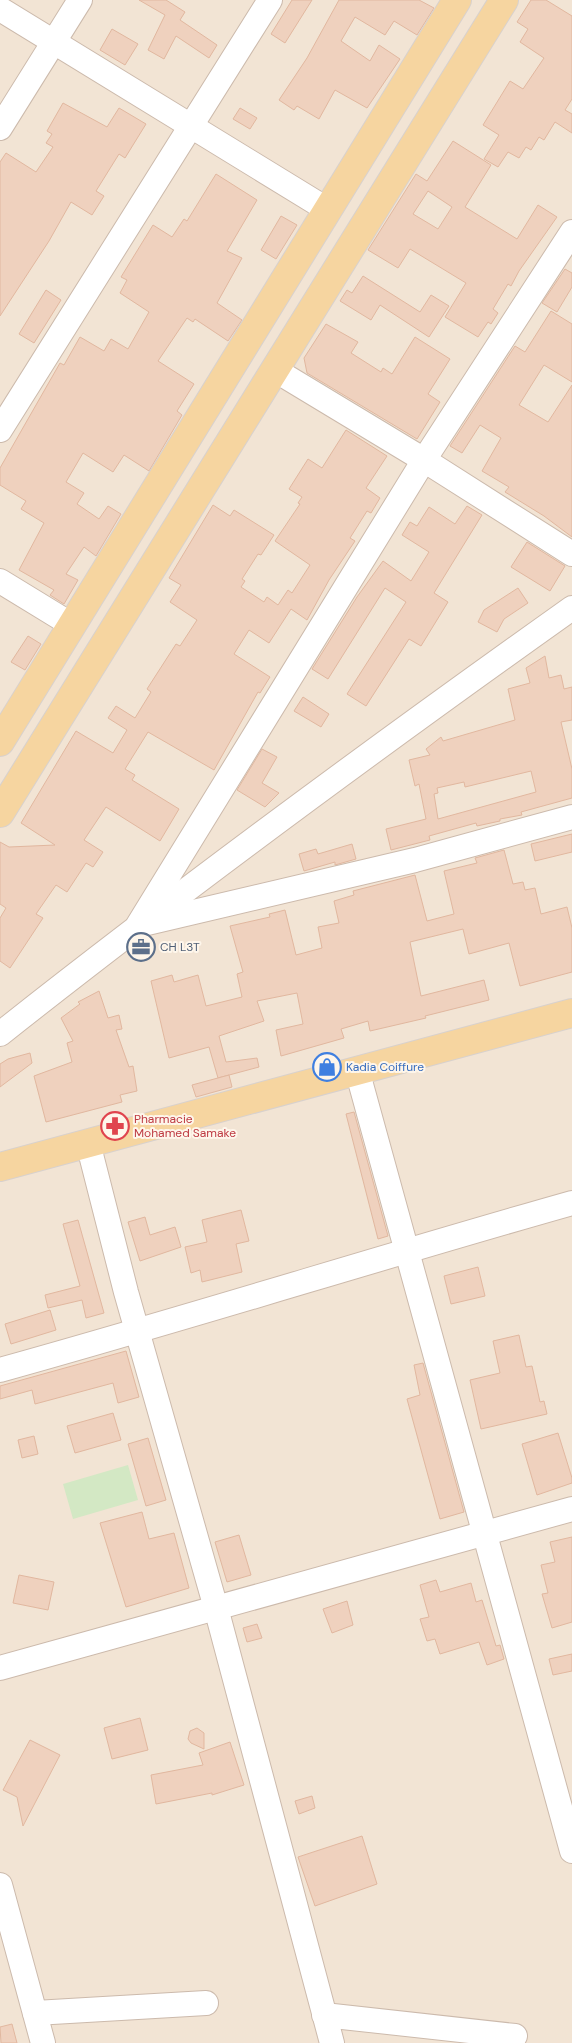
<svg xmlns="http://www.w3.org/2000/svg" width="572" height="2043" viewBox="0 0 572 2043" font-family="'DM Sans',sans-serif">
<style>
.residential{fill:#f2e4d4}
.green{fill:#d3e8c4}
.building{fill:#efd1be;stroke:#e1b79f;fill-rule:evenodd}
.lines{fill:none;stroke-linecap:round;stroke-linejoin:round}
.minor-casing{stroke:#ccbaac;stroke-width:26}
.major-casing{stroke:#d8d1cd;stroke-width:30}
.minor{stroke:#fff;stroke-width:24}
.major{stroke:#f6d5a0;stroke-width:28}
.labels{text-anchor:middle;stroke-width:4;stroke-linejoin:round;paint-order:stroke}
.service-label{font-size:12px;fill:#4e5e75;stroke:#fef6eb;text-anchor:start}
.shop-label{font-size:12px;fill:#366cbe;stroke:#fef6eb;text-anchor:start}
.health-label{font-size:12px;fill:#be3a42;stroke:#fef6eb;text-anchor:start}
</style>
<rect width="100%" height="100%" fill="#fbf2e5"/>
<rect class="residential" x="0" y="0" width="572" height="2043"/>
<path class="green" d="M128 1465 138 1500 73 1519 63 1484Z"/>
<g class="building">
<path d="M139 0H166L185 12 180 20 217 45 209 58 176 36 164 59 148 50 165 15Z"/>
<path d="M292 0H312L285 43 271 34Z"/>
<path d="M339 0H419L434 8 417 35 394 21 385 35 355 17 341 41 370 61 379 45 400 59 367 108 335 90 319 119 297 106 294 110 279 100 307 58Z"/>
<path d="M531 0H546L572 16V99L565 110 572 114V133L555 122 544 140 539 137 531 150 526 147 519 158 508 152 498 167 484 159 499 135 483 125 510 81 523 89 544 58 520 42 528 29 517 22Z"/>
<path d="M112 29 138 44 125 65 100 50Z"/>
<path d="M63 103 107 127 119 108 146 124 125 158 119 154 96 191 104 196 92 215 71 202 49 241 0 316V162L6 153 36 172 53 147 46 143 52 134 47 131Z"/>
<path d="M240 108 257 118 250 129 233 119Z"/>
<path d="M453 141 491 165 465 207 517 239 538 205 557 217 519 271 511 286 508 284 493 309 498 313 491 324 488 322 478 337 445 317 466 283 410 249 398 268 368 250 416 174 427 181ZM428 191 452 207 438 229 413 214Z"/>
<path d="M216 174 257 200 227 251 242 258 217 303 242 320 228 341 195 319 193 322 187 318 158 361 194 384 177 411 182 415 149 471 124 455 113 472 83 453 66 482 84 493 77 504 99 519 108 506 121 514 96 556 84 547 66 574 78 580 64 604 50 595 54 590 19 570 44 523 21 509 26 501 0 485V468L60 363 64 365 80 337 104 351 111 339 128 349 149 312 120 293 127 280 121 277 153 225 172 237 184 219 187 221Z"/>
<path d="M281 216 297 225 276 259 261 250Z"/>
<path d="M565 269 572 273V287L557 312 542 303Z"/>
<path d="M363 276 420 312 431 295 449 306 429 337 380 305 371 320 340 301 347 290 352 293Z"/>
<path d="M46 290 61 300 34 343 19 334Z"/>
<path d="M551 311 572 324V382L544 365 519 405 548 422 572 385V537L544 516 505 492 509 487 482 471 501 438 480 425 462 453 450 446 515 346 525 352Z"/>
<path d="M326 324 358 342 351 353 381 372 383 368 392 374 415 337 450 359 428 394 440 402 417 439 307 373 304 358Z"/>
<path d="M346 430 387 456 366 488 380 498 371 513 367 511 350 538 355 541 329 580 307 620 291 609 269 643 249 630 234 654 270 677 260 693 258 692 214 770 148 732 125 769 135 775 132 780 179 809 160 841 106 807 84 840 103 852 93 867 86 863 67 892 56 885 36 914 43 918 10 968 0 961V918L6 908 0 904V842L9 847 55 845 21 823 76 731 113 753 127 730 108 718 116 706 135 718 151 692 147 689 176 644 180 646 197 620 170 602 181 585 169 578 213 505 230 516 234 510 274 535 261 555 258 554 242 579 245 581 241 587 264 602 267 597 278 605 288 590 292 593 310 565 275 541 300 504 298 503 302 497 289 489 308 459 322 468Z"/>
<path d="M467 506 482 515 434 593 448 602 421 646 409 639 366 706 347 694 406 602 385 588 328 679 312 669 357 597 383 561 411 581 429 552 402 535 410 522 417 526 429 507 455 524Z"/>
<path d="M527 542 565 566 550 591 511 567Z"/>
<path d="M518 588 528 603 504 619 497 632 478 622 484 610Z"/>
<path d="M28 636 41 644 25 670 11 662Z"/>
<path d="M545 656 549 678 561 675 564 689 572 687V720L561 722 572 769V798L521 812 522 815 500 819V821L477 826 476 823 429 836 430 840 391 850 386 829 426 819 419 784 415 786 409 760 430 755 426 749 441 737 443 741 515 720 508 689 530 683 526 668ZM531 771 536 792 438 819 434 794 438 793 437 788 464 782 465 787Z"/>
<path d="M303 697 329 714 321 727 294 711Z"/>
<path d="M262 749 277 757 262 783 279 793 265 807 237 790Z"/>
<path d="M572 834V852L535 861 531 844Z"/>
<path d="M352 844 356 859 335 865V862L304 871 299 854 316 849 318 854Z"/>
<path d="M504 850 513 884 523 882 525 890 535 888 541 914 567 907 572 928V972L520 986 509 943 469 954 463 929 410 942 421 996 484 980 489 1000 425 1016 426 1018 370 1031 368 1021 341 1029 344 1038 281 1056 276 1030 303 1024 297 993 257 1001 264 1021 219 1036 226 1062 257 1058 259 1067 218 1078 209 1047 169 1058 151 981 172 975 174 982 198 975 206 1006 242 997 237 974 243 972 230 926 270 917 269 914 285 910 296 955 322 948 318 927 339 923 334 901 354 895 353 891 415 875 427 921 454 914 444 871 477 863 475 858Z"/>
<path d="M99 991 108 1018 119 1015 122 1029 116 1030 129 1067 133 1066 137 1091 120 1095 122 1102 46 1122 34 1076 72 1062 67 1043 73 1041 61 1018 80 1004 78 1002Z"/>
<path d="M30 1053 32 1063 0 1087V1064L8 1059Z"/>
<path d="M229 1075 232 1087 196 1097 192 1085Z"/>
<path d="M354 1112 388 1236 378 1239 346 1114Z"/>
<path d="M241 1210 249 1241 236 1244 242 1272 202 1282 200 1270 191 1273 185 1247 207 1242 202 1220Z"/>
<path d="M145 1217 150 1235 175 1227 181 1247 140 1261 128 1222Z"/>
<path d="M78 1220 104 1313 86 1318 82 1300 48 1308 45 1295 80 1286 63 1224Z"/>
<path d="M478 1267 485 1296 451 1304 444 1276Z"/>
<path d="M50 1310 56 1330 11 1344 5 1324Z"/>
<path d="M519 1335 526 1367 532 1366 540 1402 544 1401 547 1414 481 1429 470 1380 500 1373 493 1341Z"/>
<path d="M126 1351 139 1397 118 1403 113 1383 35 1404 32 1390 0 1399V1386Z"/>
<path d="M423 1363 464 1512 440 1519 407 1399 420 1395 414 1365Z"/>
<path d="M113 1413 121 1440 75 1453 67 1426Z"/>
<path d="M558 1433 572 1478V1483L537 1495 522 1444Z"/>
<path d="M34 1436 38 1454 22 1458 18 1440Z"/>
<path d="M148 1438 166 1500 146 1506 128 1444Z"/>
<path d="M142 1512 149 1539 174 1533 189 1588 126 1607 100 1523Z"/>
<path d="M239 1535 251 1575 227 1582 215 1542Z"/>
<path d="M572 1537V1622L552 1628 542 1594 548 1593 541 1565 555 1562 550 1542Z"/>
<path d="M19 1575 54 1582 48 1610 13 1603Z"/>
<path d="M436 1580 440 1592 471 1583 476 1602 482 1600 496 1646 500 1645 504 1659 487 1665 479 1642 440 1654 435 1639 427 1641 420 1619 429 1617 420 1585Z"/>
<path d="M347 1601 353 1625 332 1633 323 1609Z"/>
<path d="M257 1624 262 1638 247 1642 243 1628Z"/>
<path d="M572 1654V1671L553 1675 549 1659Z"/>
<path d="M140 1718 148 1750 112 1759 104 1728Z"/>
<path d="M197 1728 204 1733V1749L191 1743 188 1739 190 1731Z"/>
<path d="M30 1740 60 1755 23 1826 17 1797 3 1790Z"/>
<path d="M230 1742 244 1785 212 1795V1793L156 1804 151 1775 203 1765 199 1753Z"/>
<path d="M312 1796 315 1808 299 1814 295 1801Z"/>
<path d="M362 1836 377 1884 315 1906 298 1857Z"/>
<path d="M12 2024 17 2043H1L0 2027Z"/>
</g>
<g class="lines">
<defs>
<g id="minor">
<path d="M0 9 328 210"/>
<path d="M0 128 80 0"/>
<path d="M275 370 424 460 572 554"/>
<path d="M0 430 270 0"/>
<path d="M0 581 72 625"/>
<path d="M147 923 415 860 572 817"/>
<path d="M138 925 424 460 572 232"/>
<path d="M0 1034C187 886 378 746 572 608"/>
<path d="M357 1070 572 1851"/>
<path d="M88 1143 126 1292 216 1608 332 2043"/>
<path d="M0 1370C191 1317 381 1257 572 1203"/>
<path d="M0 1668 572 1509"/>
<path d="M0 1885 43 2043"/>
<path d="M35 2013 206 2003"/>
<path d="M324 2015 515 2036"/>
</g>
<g id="major">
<path d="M0 742 457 0"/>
<path d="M0 813 504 0"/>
<path d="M0 1167 572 1013"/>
</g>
</defs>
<use href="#minor" class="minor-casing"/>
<use href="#major" class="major-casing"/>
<use href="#minor" class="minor"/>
<use href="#major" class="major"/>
</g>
<defs>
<symbol id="office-ring" viewBox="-11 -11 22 22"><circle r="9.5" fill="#fef6eb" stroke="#5c6f8a" stroke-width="1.5"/><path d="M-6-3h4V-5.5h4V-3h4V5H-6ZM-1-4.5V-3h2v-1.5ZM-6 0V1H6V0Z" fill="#5c6f8a"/></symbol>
<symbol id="shop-ring" viewBox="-11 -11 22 22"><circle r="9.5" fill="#fef6eb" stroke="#3f7fe0" stroke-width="1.5"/><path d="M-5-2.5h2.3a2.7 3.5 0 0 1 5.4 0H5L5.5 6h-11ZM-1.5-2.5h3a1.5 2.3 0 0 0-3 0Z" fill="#3f7fe0"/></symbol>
<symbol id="pharmacy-ring" viewBox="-11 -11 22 22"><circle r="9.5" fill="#fef6eb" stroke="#e0444e" stroke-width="1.5"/><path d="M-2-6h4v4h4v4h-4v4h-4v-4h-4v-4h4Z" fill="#e0444e"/></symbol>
</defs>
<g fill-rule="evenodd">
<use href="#office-ring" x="125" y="931" width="32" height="32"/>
<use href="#shop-ring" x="311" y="1051" width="32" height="32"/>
<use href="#pharmacy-ring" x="99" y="1110" width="32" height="32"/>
</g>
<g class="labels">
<g class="service-label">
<text x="160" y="951">CH L3T</text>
</g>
<g class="shop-label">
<text x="346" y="1071">Kadia Coiffure</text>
</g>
<g class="health-label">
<text x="134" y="1123">Pharmacie<tspan x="134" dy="14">Mohamed Samake</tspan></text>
</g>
</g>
</svg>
